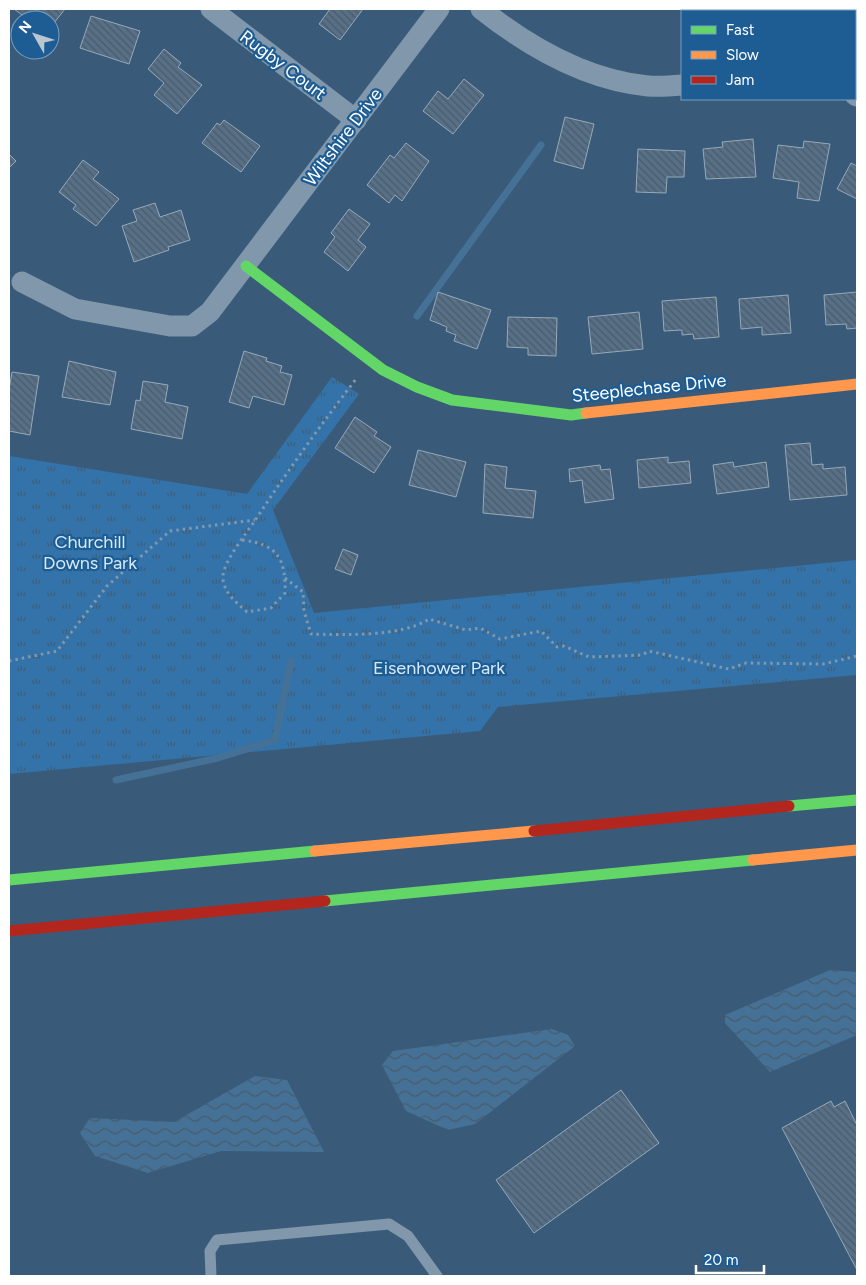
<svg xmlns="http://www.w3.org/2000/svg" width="866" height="1285" viewBox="0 0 866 1285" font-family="Figtree,sans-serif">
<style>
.park{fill:url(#park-tufts)}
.water{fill:url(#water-waves)}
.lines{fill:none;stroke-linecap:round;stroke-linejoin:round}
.stream{stroke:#457196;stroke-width:7}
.building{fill:url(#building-back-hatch);stroke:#96a9b9}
.path{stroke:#8197ab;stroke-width:3;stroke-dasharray:2.5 4;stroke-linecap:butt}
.lane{stroke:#8197ab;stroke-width:11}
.street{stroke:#8197ab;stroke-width:21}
.fast{stroke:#63d668;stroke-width:11}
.slow{stroke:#ff974d;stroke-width:11}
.jam{stroke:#b3261e;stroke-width:11}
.labels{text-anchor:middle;stroke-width:4.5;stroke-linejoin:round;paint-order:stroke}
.street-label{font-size:18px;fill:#fff;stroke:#1e5d94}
.park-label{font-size:18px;fill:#d6eafa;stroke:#1e5d94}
</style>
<defs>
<pattern id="park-tufts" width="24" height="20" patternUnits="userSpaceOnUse" patternTransform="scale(1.25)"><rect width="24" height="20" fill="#3373aa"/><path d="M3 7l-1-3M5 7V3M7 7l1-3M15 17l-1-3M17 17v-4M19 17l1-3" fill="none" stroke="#415e76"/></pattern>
<pattern id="water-waves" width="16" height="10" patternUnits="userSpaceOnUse" patternTransform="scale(1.25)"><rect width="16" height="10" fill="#457196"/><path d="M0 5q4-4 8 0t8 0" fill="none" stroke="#495b6a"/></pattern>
<pattern id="building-back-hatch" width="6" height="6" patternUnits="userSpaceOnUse" patternTransform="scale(1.25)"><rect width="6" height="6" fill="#557088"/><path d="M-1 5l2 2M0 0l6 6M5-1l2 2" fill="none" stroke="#505a64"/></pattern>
</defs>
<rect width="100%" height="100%" fill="#395b79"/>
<path class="park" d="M332 377 359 394 273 510 314 613 857 560V675L498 707 480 731 9 774V456L247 494Z"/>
<g class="water">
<path d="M830 970 857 972V1035L770 1072 725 1023V1015Z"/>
<path d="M552 1029 568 1035 575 1046 475 1124 448 1130 406 1111 382 1065 393 1051Z"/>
<path d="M255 1076 287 1080 324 1152 221 1151 148 1173 95 1156 80 1133 90 1118 174 1122Z"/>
</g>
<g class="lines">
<g class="stream">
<path d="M417 316 541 145"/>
<path d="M116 780 218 758 275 740 291 661"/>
</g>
</g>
<g class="building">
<path d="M14 9H65L50 28V20H29Z"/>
<path d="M330 9H363L340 40 319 24Z"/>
<rect x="684" y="9" width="51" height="2"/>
<path d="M91 16 140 31 129 64 80 48Z"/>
<path d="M164 49 181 63 178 67 202 85 177 114 154 95 164 83 148 69Z"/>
<path d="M464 79 484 95 453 134 423 111 438 91 448 99Z"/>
<path d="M565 117 594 124 583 169 554 161Z"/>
<path d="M224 120 260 146 241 172 202 143 217 123 220 125Z"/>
<path d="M753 139 756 177 706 179 703 149 723 147 722 142Z"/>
<path d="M804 141 830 144 819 201 797 198 799 182 773 178 778 145 803 148Z"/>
<path d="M406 143 429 161 402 201 395 195 389 203 367 185 390 155 394 158Z"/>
<path d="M638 149 685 151 684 177H667L666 193 636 192Z"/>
<path d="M9 154 16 161 9 168Z"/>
<path d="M83 160 99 172 93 179 119 199 96 226 73 209 76 205 59 192Z"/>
<path d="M851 163 857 166V199L837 189Z"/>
<path d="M155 203 160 217 181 210 190 240 168 247 169 250 134 262 122 226 137 221 133 210Z"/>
<path d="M349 209 370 224 358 240 366 247 348 271 324 252 335 237 331 233Z"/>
<path d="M438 292 491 310 477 349 454 341 456 335 446 331 447 327 430 320Z"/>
<path d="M857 292V328L847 329 846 324 826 325 824 295Z"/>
<path d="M788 295 791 333 762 335V327L741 329 739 299Z"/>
<path d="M716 297 719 337 694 339 693 334 682 335V330L664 331 662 301Z"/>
<path d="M639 312 643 349 592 354 588 317Z"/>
<path d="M508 317 557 318 556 356 528 355V348L507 347Z"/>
<path d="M244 351 267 358 266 361 282 366 280 372 292 375 284 405 253 396 249 408 229 402Z"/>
<path d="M69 361 116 372 110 405 62 397Z"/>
<path d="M12 372 39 376 30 435 9 431V390Z"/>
<path d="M143 381 168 385 165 402 188 407 182 439 131 429 136 400 140 401Z"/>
<path d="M355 417 377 432 374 436 391 447 374 473 335 448Z"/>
<path d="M810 443 812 465 823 464V469L845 467 847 495 790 500 785 445Z"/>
<path d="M418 450 466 462 456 497 409 485Z"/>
<path d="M668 457V463L689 461 691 483 639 488 637 460Z"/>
<path d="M733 462 734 467 766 462 769 487 717 494 713 465Z"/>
<path d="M485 464 507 467 505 488 536 491 533 518 483 513Z"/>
<path d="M600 465 601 470 610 469 614 499 585 503 582 480 570 482 569 469Z"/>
<path d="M343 549 358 555 351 575 335 569Z"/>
<path d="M621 1090 659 1143 534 1233 496 1180Z"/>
<path d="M831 1101 834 1107 845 1101 857 1125V1270L782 1128Z"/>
</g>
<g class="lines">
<g class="path">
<path d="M242 540C277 544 286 558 285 593L271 608 247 612C236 602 222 592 223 575 225 560 245 535 254 522 286 473 320 426 356 379"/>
<path d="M285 578 303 592 304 611 311 634C343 635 402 637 429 619L466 630 480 628 500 639 541 631 557 647 564 646 589 657 642 655 649 651 729 669 746 663 823 664 857 656"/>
<path d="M9 661 57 651 107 586 170 531 255 520"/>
</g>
<path class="lane" d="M211 1276 210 1251 217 1240 389 1224 408 1236 437 1276"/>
<g class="street">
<path d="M211 9 356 120"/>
<path d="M481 9C529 47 586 80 648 86 659 87 671 86 682 85"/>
<path d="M855 95 857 96"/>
<path d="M22 282 75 309 170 326H192L210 312 439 9"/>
</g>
<g class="fast">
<path d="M246 266 383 370 417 387 452 400 571 415 586 413"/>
<path d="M789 806 857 800"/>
<path d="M9 880 315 851"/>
<path d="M325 901 753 860"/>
</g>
<g class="slow">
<path d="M586 413 857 384"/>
<path d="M315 851 534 831"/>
<path d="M753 860 857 850"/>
</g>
<g class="jam">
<path d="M534 831 789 806"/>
<path d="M9 931 325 901"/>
</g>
</g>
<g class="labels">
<g class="street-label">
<text transform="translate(283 65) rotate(37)" y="6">Rugby Court</text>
<text transform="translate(343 137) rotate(-53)" y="6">Wiltshire Drive</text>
<text transform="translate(649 388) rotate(-6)" y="6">Steeplechase Drive</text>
</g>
<g class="park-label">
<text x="90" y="548">Churchill<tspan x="90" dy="21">Downs Park</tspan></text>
<text x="439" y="674">Eisenhower Park</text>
</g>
</g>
<rect width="866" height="1285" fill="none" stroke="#ffffff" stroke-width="20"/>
<rect x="681" y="10" width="175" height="90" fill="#1e5d94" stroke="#789ebf"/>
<rect x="691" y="26" width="25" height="8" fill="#63d668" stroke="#789ebf"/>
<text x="726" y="35" font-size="15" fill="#ffffff">Fast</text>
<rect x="691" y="51" width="25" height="8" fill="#ff974d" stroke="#789ebf"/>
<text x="726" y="60" font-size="15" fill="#ffffff">Slow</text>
<rect x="691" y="76" width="25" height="8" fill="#b3261e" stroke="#789ebf"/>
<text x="726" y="85" font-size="15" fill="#ffffff">Jam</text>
<g transform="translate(35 35) rotate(309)"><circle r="24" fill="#1e5d94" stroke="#789ebf"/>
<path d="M0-4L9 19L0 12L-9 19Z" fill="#bac6d0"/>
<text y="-8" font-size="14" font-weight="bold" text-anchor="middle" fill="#ffffff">N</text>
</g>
<path d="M696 1265v8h68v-8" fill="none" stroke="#ffffff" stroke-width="2.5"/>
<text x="704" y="1265" font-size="15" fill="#ffffff" stroke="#1e5d94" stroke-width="4" paint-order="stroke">20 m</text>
</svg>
